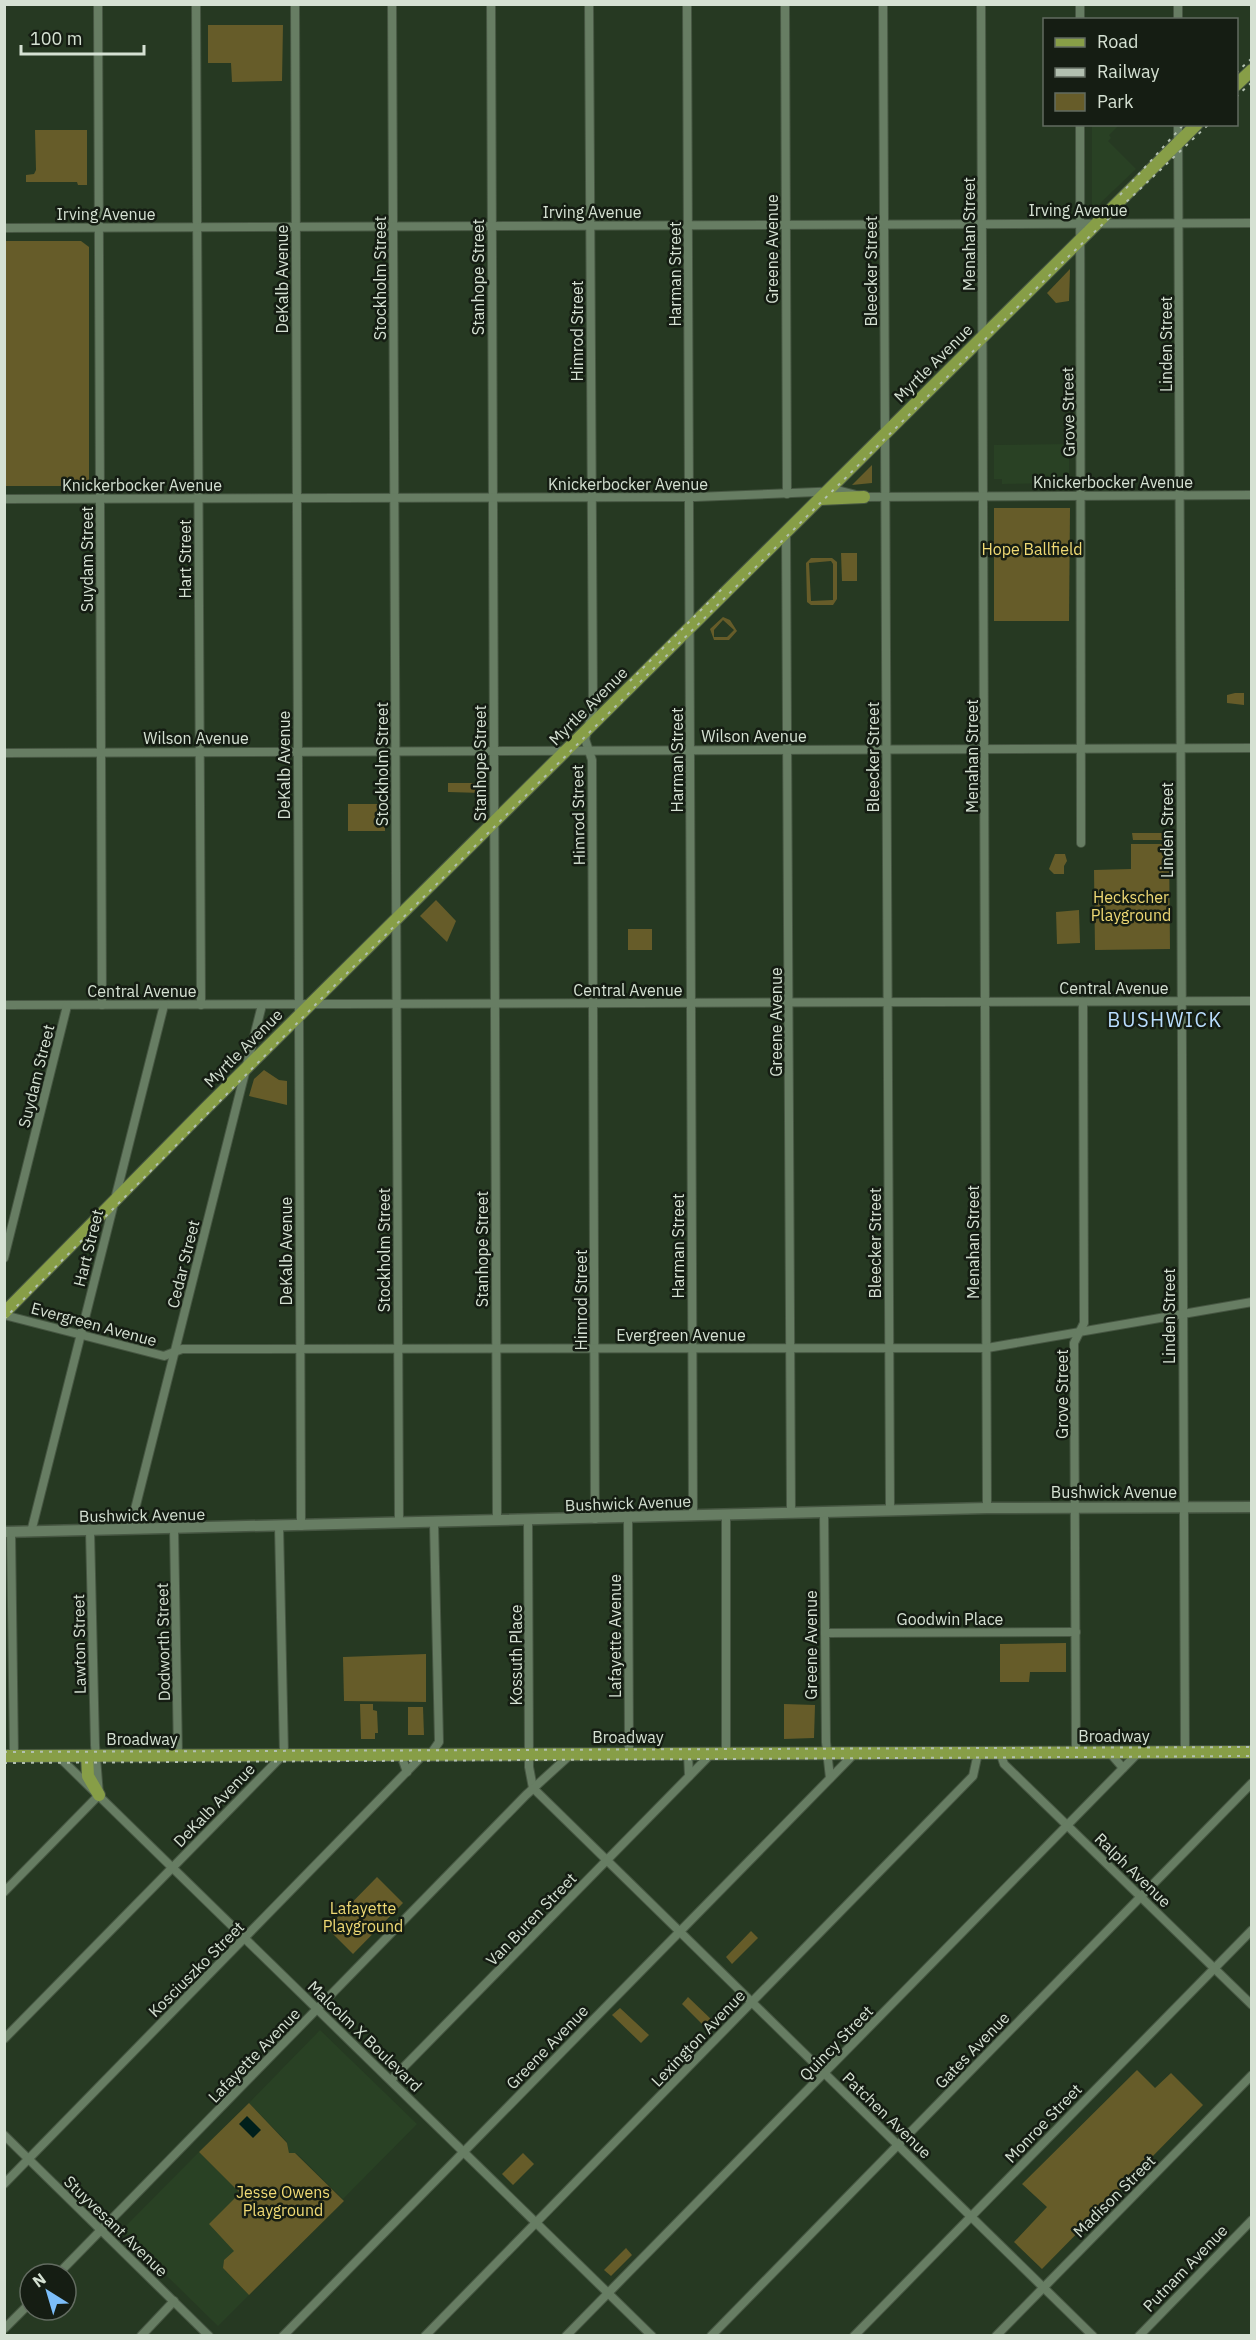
<svg xmlns="http://www.w3.org/2000/svg" width="1256" height="2340" viewBox="0 0 1256 2340" font-family="'IBM Plex Sans',sans-serif">
<style>
.built{fill:#294124}
.green{fill:#665c29;fill-rule:evenodd}
.water{fill:#001f1b}
.lines{fill:none;stroke-linecap:round;stroke-linejoin:round}
.street-casing{stroke:#465642;stroke-width:10}
.secondary-casing{stroke:#465642;stroke-width:13}
.primary-casing{stroke:#465642;stroke-width:14}
.street{stroke:#677d63;stroke-width:8}
.secondary{stroke:#677d63;stroke-width:10}
.primary{stroke:#879e47;stroke-width:12}
.rail{stroke:#b2c0b0;stroke-width:2;stroke-dasharray:3 6;stroke-linecap:butt}
.labels{text-anchor:middle;stroke-width:5;stroke-linejoin:round;paint-order:stroke}
.street-label{font-size:16px;fill:#d5e1d3;stroke:#151d13}
.park-label{font-size:16px;fill:#efd974;stroke:#151d13}
.quarter-label{font-size:20px;letter-spacing:1.5px;fill:#b9ddfe;stroke:#151d13}
</style>
<rect width="100%" height="100%" fill="#263922"/>
<g class="built">
<path d="M1092 125H1119L1109 135 1111 138 1108 141 1136 169 1095 208 1092 205Z"/>
<path d="M1069 444V479L1061 483 1002 484V479H994V445Z"/>
<path d="M320 2030 417 2124 343 2199 296 2153H289L287 2142 249 2103Z"/>
<path d="M199 2152 240 2193 235 2251 224 2260 223 2268 249 2295 218 2326 121 2231Z"/>
</g>
<g class="green">
<path d="M208 25H283L282 81 232 82 231 63H208Z"/>
<path d="M35 130H87V185H78L77 182H26V175L34 174 36 170Z"/>
<path d="M5 241H81L89 247V481L83 486H5Z"/>
<path d="M1070 269 1069 301 1056 303 1047 293Z"/>
<path d="M872 465V483L852 485Z"/>
<path d="M994 508H1070L1069 621H994Z"/>
<path d="M841 553H857V581H842Z"/>
<path d="M811 558H832L837 562V599L833 605H811L807 602 806 563ZM831 561 833 564V600L811 601 809 563Z"/>
<path d="M723 617 730 620 737 631 729 640H714L710 629ZM723 620 734 630 727 637H714V630Z"/>
<path d="M1235 693H1244V705L1227 703V695Z"/>
<path d="M448 783H483L482 793 448 792Z"/>
<rect x="348" y="804" width="37" height="27"/>
<path d="M1132 833H1168V840H1133Z"/>
<path d="M1131 844H1169L1170 949 1095 950 1094 870 1131 869Z"/>
<path d="M1055 854H1065L1067 861 1064 866V874H1054L1049 869Z"/>
<path d="M436 900 456 921 447 942 420 916Z"/>
<path d="M1079 910 1080 943 1057 944 1056 912Z"/>
<rect x="628" y="929" width="24" height="21"/>
<path d="M264 1070 279 1080 287 1081V1105L249 1096 254 1079Z"/>
<path d="M1066 1643V1672H1030L1029 1682H1000V1644Z"/>
<path d="M426 1654V1702L344 1701 343 1657Z"/>
<path d="M360 1704H373V1710L377 1711 378 1733H375V1739H361Z"/>
<path d="M784 1704 815 1705 814 1738 784 1739Z"/>
<path d="M408 1707H423L424 1735H408Z"/>
<path d="M377 1877 403 1903 353 1954 327 1928Z"/>
<path d="M751 1931 758 1938 732 1964 726 1957Z"/>
<path d="M688 1997 714 2022 707 2029 682 2004Z"/>
<path d="M620 2008 649 2035 641 2043 612 2015Z"/>
<path d="M1137 2070 1155 2088 1171 2073 1203 2105 1042 2269 1014 2242 1047 2207 1022 2184Z"/>
<path d="M249 2103 287 2143 289 2153H295L344 2201 249 2295 223 2268 224 2260 234 2251 209 2224 240 2193 199 2152Z"/>
<path d="M523 2153 534 2164 513 2185 502 2174Z"/>
<path d="M626 2248 632 2255 611 2276 604 2270Z"/>
</g>
<path class="water" d="M247 2116 261 2130 253 2138 239 2124Z"/>
<g class="lines">
<defs>
<g id="street">
<path d="M98 4 102 1005"/>
<path d="M196 4 201 1005"/>
<path d="M295 4 301 1526"/>
<path d="M392 4 399 1523"/>
<path d="M491 4 497 1521"/>
<path d="M589 4 593 710 585 739 592 760 595 1519"/>
<path d="M687 4 693 1516"/>
<path d="M785 4 787 494"/>
<path d="M883 4 890 1510"/>
<path d="M981 4 987 1508"/>
<path d="M1080 4V20"/>
<path d="M1178 4V20"/>
<path d="M1080 124 1081 843"/>
<path d="M1178 124 1185 1752"/>
<path d="M4 228 1252 223"/>
<path d="M4 499 696 497 841 491 864 497 1252 495"/>
<path d="M786 532 791 1513"/>
<path d="M4 753 1252 748"/>
<path d="M4 1005 1252 1001"/>
<path d="M4 1258 67 1006"/>
<path d="M4 1315 164 1356 182 1349 987 1348 1252 1302"/>
<path d="M824 1512 826 1742 830 1778"/>
<path d="M726 1515V1753"/>
<path d="M628 1518 629 1755"/>
<path d="M528 1521 529 1767 533 1788 1093 2336"/>
<path d="M130 1529 262 1005"/>
<path d="M174 1529 178 1755"/>
<path d="M11 1532 14 1756"/>
<path d="M31 1532 164 1005"/>
<path d="M825 1633 1076 1632"/>
<path d="M1000 1752 1004 1764 1252 2005"/>
<path d="M1076 1752 1074 1343 1084 1323 1083 1002"/>
<path d="M1110 1753 1123 1768"/>
<path d="M688 1754 689 1776"/>
<path d="M401 1755 407 1772"/>
<path d="M430 1755 439 1742 434 1523"/>
<path d="M58 1756 652 2336"/>
<path d="M4 1892 99 1795 95 1745 90 1531"/>
<path d="M4 2039 284 1754 279 1526"/>
<path d="M391 2080 712 1753"/>
<path d="M4 2135 209 2336"/>
<path d="M4 2184 423 1755"/>
<path d="M58 2274 526 1795 570 1755"/>
<path d="M4 2329 30 2303"/>
<path d="M141 2336 174 2301"/>
<path d="M283 2336 855 1753"/>
<path d="M425 2336 973 1776 978 1753"/>
<path d="M566 2336 1138 1753"/>
<path d="M711 2336 1252 1783"/>
<path d="M854 2336 1252 1930"/>
<path d="M996 2336 1252 2075"/>
<path d="M1139 2336 1252 2220"/>
</g>
<path id="secondary" d="M4 1532 987 1508 1252 1507"/>
<g id="primary">
<path d="M1236 85 1252 70"/>
<path d="M820 499 864 497"/>
<path d="M4 1313 206 1108 1197 124"/>
<path d="M4 1756 1252 1752"/>
<path d="M87 1756 88 1776 99 1795"/>
</g>
</defs>
<use href="#street" class="street-casing"/>
<use href="#secondary" class="secondary-casing"/>
<use href="#primary" class="primary-casing"/>
<use href="#street" class="street"/>
<use href="#secondary" class="secondary"/>
<use href="#primary" class="primary"/>
<g class="rail">
<path d="M1236 73 1252 58"/>
<path d="M1236 97 1252 82"/>
<path d="M1120 195 1184 124"/>
<path d="M630 681 723 588"/>
<path d="M4 1319 319 1001 1071 254 1209 124"/>
<path d="M4 1752 1252 1747"/>
<path d="M4 1763 1252 1756"/>
</g>
</g>
<g class="labels">
<g class="street-label">
<text x="1078" y="216">Irving Avenue</text>
<text x="592" y="218">Irving Avenue</text>
<text x="106" y="220">Irving Avenue</text>
<text transform="translate(969 234) rotate(-90)" y="6">Menahan Street</text>
<text transform="translate(772 249) rotate(-90)" y="6">Greene Avenue</text>
<text transform="translate(871 271) rotate(-90)" y="6">Bleecker Street</text>
<text transform="translate(675 274) rotate(-90)" y="6">Harman Street</text>
<text transform="translate(478 277) rotate(-90)" y="6">Stanhope Street</text>
<text transform="translate(380 278) rotate(-90)" y="6">Stockholm Street</text>
<text transform="translate(282 279) rotate(-90)" y="6">DeKalb Avenue</text>
<text transform="translate(577 331) rotate(-90)" y="6">Himrod Street</text>
<text transform="translate(1166 344) rotate(-90)" y="6">Linden Street</text>
<text transform="translate(933 363) rotate(-45)" y="6">Myrtle Avenue</text>
<text transform="translate(1068 412) rotate(-91)" y="6">Grove Street</text>
<text x="1113" y="488">Knickerbocker Avenue</text>
<text x="628" y="490">Knickerbocker Avenue</text>
<text x="142" y="491">Knickerbocker Avenue</text>
<text transform="translate(87 559) rotate(-90)" y="6">Suydam Street</text>
<text transform="translate(185 559) rotate(-90)" y="6">Hart Street</text>
<text transform="translate(588 706) rotate(-45)" y="6">Myrtle Avenue</text>
<text x="754" y="742">Wilson Avenue</text>
<text x="196" y="744">Wilson Avenue</text>
<text transform="translate(972 756) rotate(-90)" y="6">Menahan Street</text>
<text transform="translate(873 757) rotate(-90)" y="6">Bleecker Street</text>
<text transform="translate(677 760) rotate(-90)" y="6">Harman Street</text>
<text transform="translate(480 763) rotate(-90)" y="6">Stanhope Street</text>
<text transform="translate(382 764) rotate(-90)" y="6">Stockholm Street</text>
<text transform="translate(284 765) rotate(-90)" y="6">DeKalb Avenue</text>
<text transform="translate(578 815) rotate(-91)" y="6">Himrod Street</text>
<text transform="translate(1167 830) rotate(-90)" y="6">Linden Street</text>
<text x="1114" y="994">Central Avenue</text>
<text x="628" y="996">Central Avenue</text>
<text x="142" y="997">Central Avenue</text>
<text transform="translate(776 1022) rotate(-90)" y="6">Greene Avenue</text>
<text transform="translate(243 1048) rotate(-45)" y="6">Myrtle Avenue</text>
<text transform="translate(36 1076) rotate(-76)" y="6">Suydam Street</text>
<text transform="translate(973 1242) rotate(-90)" y="6">Menahan Street</text>
<text transform="translate(875 1243) rotate(-90)" y="6">Bleecker Street</text>
<text transform="translate(678 1246) rotate(-90)" y="6">Harman Street</text>
<text transform="translate(88 1248) rotate(-76)" y="6">Hart Street</text>
<text transform="translate(482 1249) rotate(-90)" y="6">Stanhope Street</text>
<text transform="translate(384 1250) rotate(-90)" y="6">Stockholm Street</text>
<text transform="translate(286 1251) rotate(-90)" y="6">DeKalb Avenue</text>
<text transform="translate(183 1264) rotate(-76)" y="6">Cedar Street</text>
<text transform="translate(581 1300) rotate(-90)" y="6">Himrod Street</text>
<text transform="translate(1169 1316) rotate(-90)" y="6">Linden Street</text>
<text transform="translate(94 1324) rotate(15)" y="6">Evergreen Avenue</text>
<text x="681" y="1341">Evergreen Avenue</text>
<text transform="translate(1062 1394) rotate(-90)" y="6">Grove Street</text>
<text x="1114" y="1498">Bushwick Avenue</text>
<text transform="translate(628 1503) rotate(-2)" y="6">Bushwick Avenue</text>
<text transform="translate(142 1515) rotate(-1)" y="6">Bushwick Avenue</text>
<text x="950" y="1625">Goodwin Place</text>
<text transform="translate(615 1636) rotate(-90)" y="6">Lafayette Avenue</text>
<text transform="translate(163 1642) rotate(-91)" y="6">Dodworth Street</text>
<text transform="translate(79 1644) rotate(-91)" y="6">Lawton Street</text>
<text transform="translate(811 1645) rotate(-90)" y="6">Greene Avenue</text>
<text transform="translate(516 1655) rotate(-90)" y="6">Kossuth Place</text>
<text x="1114" y="1742">Broadway</text>
<text x="628" y="1743">Broadway</text>
<text x="142" y="1745">Broadway</text>
<text transform="translate(214 1805) rotate(-46)" y="6">DeKalb Avenue</text>
<text transform="translate(1133 1870) rotate(44)" y="6">Ralph Avenue</text>
<text transform="translate(531 1919) rotate(-46)" y="6">Van Buren Street</text>
<text transform="translate(196 1969) rotate(-45)" y="6">Kosciuszko Street</text>
<text transform="translate(365 2036) rotate(44)" y="6">Malcolm X Boulevard</text>
<text transform="translate(698 2038) rotate(-46)" y="6">Lexington Avenue</text>
<text transform="translate(836 2043) rotate(-46)" y="6">Quincy Street</text>
<text transform="translate(547 2047) rotate(-46)" y="6">Greene Avenue</text>
<text transform="translate(972 2050) rotate(-46)" y="6">Gates Avenue</text>
<text transform="translate(254 2055) rotate(-46)" y="6">Lafayette Avenue</text>
<text transform="translate(887 2115) rotate(44)" y="6">Patchen Avenue</text>
<text transform="translate(1043 2123) rotate(-46)" y="6">Monroe Street</text>
<text transform="translate(1114 2196) rotate(-45)" y="6">Madison Street</text>
<text transform="translate(116 2226) rotate(44)" y="6">Stuyvesant Avenue</text>
<text transform="translate(1185 2268) rotate(-46)" y="6">Putnam Avenue</text>
</g>
<g class="park-label">
<text x="1032" y="555">Hope Ballfield</text>
<text x="1131" y="903">Heckscher<tspan x="1131" dy="18">Playground</tspan></text>
<text x="363" y="1914">Lafayette<tspan x="363" dy="18">Playground</tspan></text>
<text x="283" y="2198">Jesse Owens<tspan x="283" dy="18">Playground</tspan></text>
</g>
<g class="quarter-label">
<text x="1165" y="1027">BUSHWICK</text>
</g>
</g>
<rect width="1256" height="2340" fill="none" stroke="#d5e1d3" stroke-width="12"/>
<rect x="1043" y="18" width="195" height="108" fill="#151d13" stroke="#626b60" stroke-width="1.5"/>
<rect x="1055" y="38" width="30" height="9" fill="#879e47" stroke="#626b60" stroke-width="1.5"/>
<text x="1097" y="48" font-size="18" fill="#d5e1d3">Road</text>
<rect x="1055" y="68" width="30" height="9" fill="#b2c0b0" stroke="#626b60" stroke-width="1.5"/>
<text x="1097" y="78" font-size="18" fill="#d5e1d3">Railway</text>
<rect x="1055" y="93" width="30" height="18" fill="#665c29" stroke="#626b60" stroke-width="1.5"/>
<text x="1097" y="108" font-size="18" fill="#d5e1d3">Park</text>
<g transform="translate(48 2292) rotate(323)"><circle r="28" fill="#151d13" stroke="#626b60" stroke-width="1.5"/>
<path d="M0-4.5L10 22L0 15L-10 22Z" fill="#7cbef9"/>
<text y="-9" font-size="16" font-weight="bold" text-anchor="middle" fill="#d5e1d3">N</text>
</g>
<path d="M21 45v9h123v-9" fill="none" stroke="#d5e1d3" stroke-width="3"/>
<text x="30" y="45" font-size="18" fill="#d5e1d3" stroke="#151d13" stroke-width="4.5" paint-order="stroke">100 m</text>
</svg>
